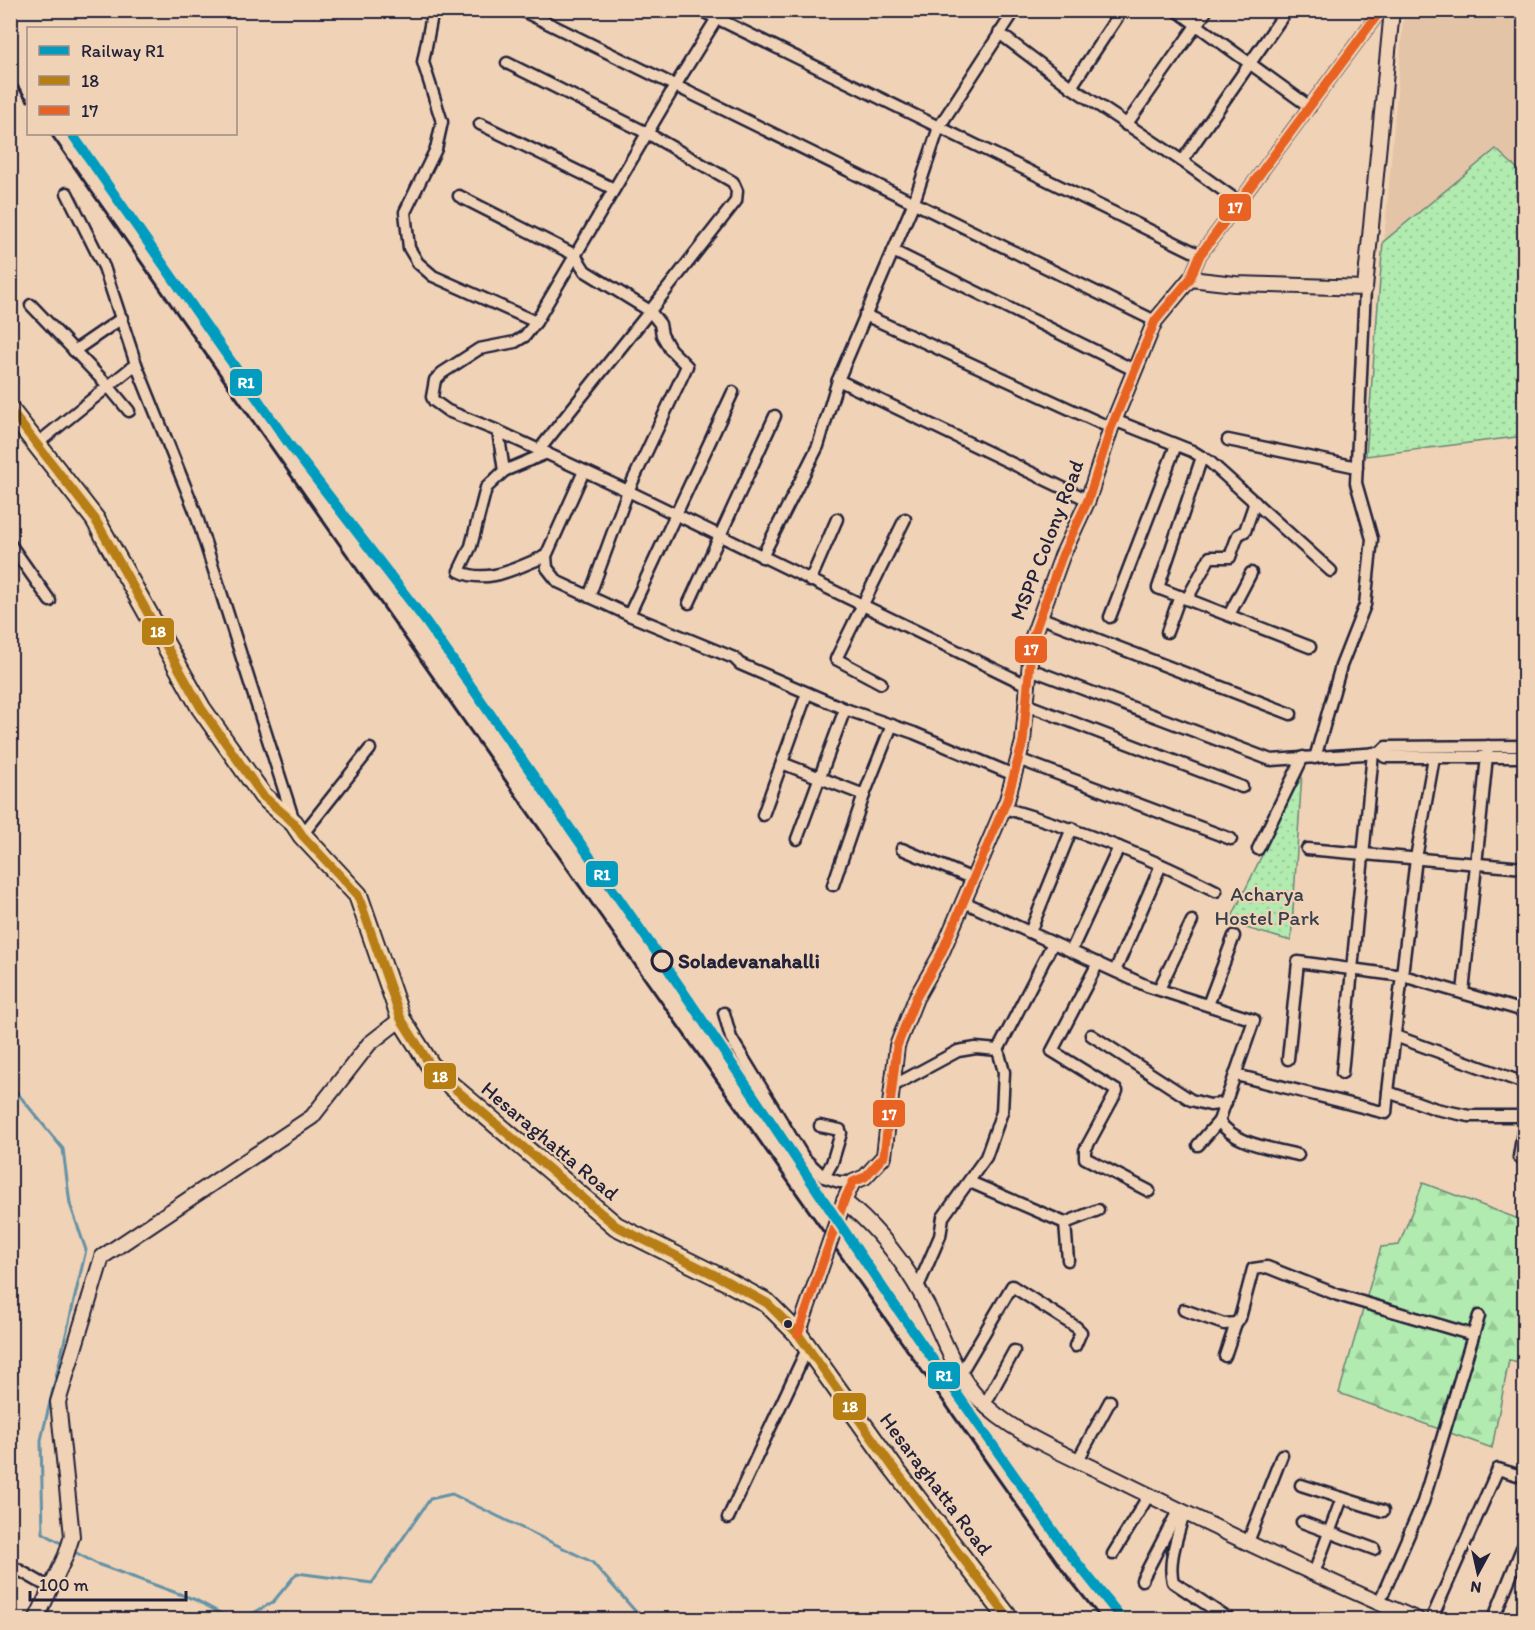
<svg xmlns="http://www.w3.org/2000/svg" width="1535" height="1630" viewBox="0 0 1535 1630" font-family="Itim,sans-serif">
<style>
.built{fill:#e3c4a7}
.green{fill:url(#green-dots);stroke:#6a8675;stroke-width:1.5}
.forest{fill:url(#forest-firs);stroke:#6a8675;stroke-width:1.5}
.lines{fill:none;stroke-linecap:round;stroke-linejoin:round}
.stream{stroke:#6392a6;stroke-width:3}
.minor-casing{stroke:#22223b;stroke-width:15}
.tertiary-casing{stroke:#22223b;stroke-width:18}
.primary-casing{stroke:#22223b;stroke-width:22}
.minor{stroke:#f0d2b6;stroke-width:10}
.tertiary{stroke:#f0d2b6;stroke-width:14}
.primary{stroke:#faddab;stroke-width:18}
.rail{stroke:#22223b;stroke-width:3}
.bus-1-casing{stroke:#f0d2b6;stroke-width:14}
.bus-2-casing{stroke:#f0d2b6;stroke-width:14}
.bus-1{stroke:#b77e12;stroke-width:9}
.bus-2{stroke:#e86223;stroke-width:9}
.rail-1-casing{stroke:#f0d2b6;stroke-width:15}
.rail-1{stroke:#039cbf;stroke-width:10}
.stop-dot{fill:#f0d2b6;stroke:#22223b;stroke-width:3}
.bus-dot{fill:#22223b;stroke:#f0d2b6;stroke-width:2}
.labels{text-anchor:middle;stroke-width:4.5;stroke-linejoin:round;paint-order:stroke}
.street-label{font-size:21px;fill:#22223b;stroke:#f0d2b6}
.park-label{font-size:21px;fill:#37404c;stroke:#f0d2b6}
.stop-label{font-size:21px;font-weight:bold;fill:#22223b;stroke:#f0d2b6;text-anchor:start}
.line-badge{stroke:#f0d2b6;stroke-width:2}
.badge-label{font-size:16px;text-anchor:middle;font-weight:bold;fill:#fff}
</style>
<defs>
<pattern id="green-dots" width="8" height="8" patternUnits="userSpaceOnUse" patternTransform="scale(1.5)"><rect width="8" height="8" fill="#b1ebaf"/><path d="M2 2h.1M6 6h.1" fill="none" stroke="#98c997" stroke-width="1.8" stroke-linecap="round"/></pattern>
<pattern id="forest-firs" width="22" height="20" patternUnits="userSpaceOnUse" patternTransform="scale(1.5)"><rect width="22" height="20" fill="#b1ebaf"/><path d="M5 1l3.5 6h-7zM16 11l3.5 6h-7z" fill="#98c997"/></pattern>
</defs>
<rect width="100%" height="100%" fill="#f0d2b6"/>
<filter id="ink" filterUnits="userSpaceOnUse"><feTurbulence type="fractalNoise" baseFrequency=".0167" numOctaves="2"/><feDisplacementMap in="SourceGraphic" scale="12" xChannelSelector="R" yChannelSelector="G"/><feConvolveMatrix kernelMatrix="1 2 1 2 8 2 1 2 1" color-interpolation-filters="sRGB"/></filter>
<g filter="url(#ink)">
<path class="built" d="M1404 11H1524V171L1523 173 1496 149 1384 242Z"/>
<g class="green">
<path d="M1496 149 1522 173 1524 171V436L1366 456 1383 242Z"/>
<path d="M1302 773 1291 941 1229 923Z"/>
</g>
<path class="forest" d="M1423 1183 1524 1221V1363L1509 1360 1492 1448 1339 1393 1381 1247 1399 1245Z"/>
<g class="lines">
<g class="stream">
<path d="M10 1084 63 1149 70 1204 86 1250 41 1440 43 1533 66 1546"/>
<path d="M71 1550 97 1564 196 1600 233 1620"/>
<path d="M241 1620 273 1602 297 1573 372 1583 430 1499 452 1494 592 1562 643 1620"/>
</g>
<defs>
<g id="minor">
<path d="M433 10 423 62 442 122 436 149 405 212 409 248 418 263 433 276 536 322 675 86 722 10"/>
<path d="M521 10 1155 321"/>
<path d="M700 10 1200 255"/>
<path d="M1176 10 1310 107"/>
<path d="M999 33 1071 87 1182 161 1239 202"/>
<path d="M507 63 647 133 733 182 737 191 736 201 650 311 660 324 662 335 670 349 687 366 628 491 589 597"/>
<path d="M1071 87 1122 10"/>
<path d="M480 124 614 189"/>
<path d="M1126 125 1207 10"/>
<path d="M1182 161 1287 10"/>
<path d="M67 193 104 267 136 364 195 511 293 818"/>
<path d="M459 196 575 255 585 271 650 311 539 450"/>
<path d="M893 251 1134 370"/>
<path d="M1190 279 1200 255 1381 10"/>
<path d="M31 305 109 387 129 411"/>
<path d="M865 315 1111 428"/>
<path d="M536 322 525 336 515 342 479 349 442 373 435 380 432 397 434 401 448 411 498 431 628 491 1029 686"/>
<path d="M74 351 122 318"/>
<path d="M838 380 1088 500"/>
<path d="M1114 420 1192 451 1210 462 1331 571"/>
<path d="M498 431 504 471 486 488 471 546 459 571C487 586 520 566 546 556"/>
<path d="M1228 440 1357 467"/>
<path d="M38 443 136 364"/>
<path d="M1202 457 1158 588 1310 647"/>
<path d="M504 471 547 453"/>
<path d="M584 471 546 556 547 568 558 582 629 615 734 658 740 664 845 709 914 733 1014 775"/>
<path d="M10 544 50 601"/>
<path d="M762 557 818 446 838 380 914 202 939 127 1015 10"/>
<path d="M810 581 837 519"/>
<path d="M1187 599 1210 557H1230L1238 535 1245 531 1255 502"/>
<path d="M689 603 775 416"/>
<path d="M629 615 733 392"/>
<path d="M1229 615 1251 573"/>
<path d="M1039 617 1291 714"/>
<path d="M1110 617 1176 445"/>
<path d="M1167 632 1180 596"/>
<path d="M1030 669 1271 760 1380 753 1386 747 1524 746"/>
<path d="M881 683 836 659 905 519"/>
<path d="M1025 704 1242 787"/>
<path d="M1380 753 1385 757H1524"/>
<path d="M1315 758 1341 666 1365 605 1372 539 1356 483 1365 288"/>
<path d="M1018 759 1231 839"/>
<path d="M782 763 864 795"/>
<path d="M1004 808C1077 829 1148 856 1216 891"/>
<path d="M763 815 807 693"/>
<path d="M302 835 370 749"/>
<path d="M797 839 845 709"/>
<path d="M902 849 973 879"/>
<path d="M1258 849 1303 757"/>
<path d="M1307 849 1524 868"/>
<path d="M833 885 864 795 892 725"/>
<path d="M964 902 1147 986 1254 1020 1219 1121 1198 1145"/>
<path d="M1030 932 1072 828"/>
<path d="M1071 951 1119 847"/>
<path d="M1098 963 1052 1051 1117 1091 1085 1150V1158L1149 1191"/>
<path d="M1115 971 1161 865"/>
<path d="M1159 989 1192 921"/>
<path d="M1463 993 1488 746"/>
<path d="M1208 1005 1234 936"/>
<path d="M724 1013 731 1038 804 1158 824 1177 839 1182H853"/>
<path d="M1091 1035 1191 1100 1210 1105 1226 1103"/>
<path d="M1395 1036 1524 1083"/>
<path d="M1288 1059 1298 962 1403 976 1524 1011"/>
<path d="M1342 1073 1373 753"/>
<path d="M1236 1075 1386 1113 1388 1092 1436 1109 1469 1116H1524"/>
<path d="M893 1086 958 1051 976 1048 998 1050"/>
<path d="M1388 1092 1416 858 1434 757"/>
<path d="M1219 1121C1235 1145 1272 1148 1298 1155"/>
<path d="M820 1126 840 1130 841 1133 832 1163 824 1177"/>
<path d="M1524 1126 1519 1157 1524 1159"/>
<path d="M970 1182 1065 1223 1068 1260"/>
<path d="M1065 1223 1098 1210"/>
<path d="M917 1289 940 1236 943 1217 986 1157 1002 1112 1004 1072 998 1050 1053 943"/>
<path d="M1184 1310 1224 1324 1236 1323 1240 1318 1253 1269 1267 1267 1338 1295 1473 1335"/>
<path d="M1225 1356 1236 1323"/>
<path d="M960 1374 1012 1286 1076 1327 1081 1332 1075 1346"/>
<path d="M985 1404 1014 1351"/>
<path d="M1078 1460 1110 1401"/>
<path d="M1301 1485 1383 1511"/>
<path d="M1184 1512C1179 1533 1167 1561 1173 1582L1230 1620"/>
<path d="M728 1518 808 1347"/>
<path d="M1302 1522 1374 1549"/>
<path d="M1248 1542 1282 1455"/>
<path d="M1113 1554 1149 1495"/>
<path d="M10 1565 45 1585 50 1590"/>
<path d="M1314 1573 1342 1498"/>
<path d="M1142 1580 1179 1509"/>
<path d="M1379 1603 1423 1502 1479 1316"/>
<path d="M1431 1620 1498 1469 1524 1477"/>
<path d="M1493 1620 1522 1548"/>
</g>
<g id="tertiary">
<path d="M844 1201C880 1230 907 1266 928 1307 943 1337 955 1373 978 1398 1010 1433 1068 1455 1110 1476 1211 1526 1314 1575 1418 1620"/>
<path d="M798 1334 844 1201 853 1182 865 1177 884 1156 897 1046 916 998 941 954 1007 800 1023 742 1032 639 1062 556 1088 500 1111 428 1155 321 1190 279 1235 284 1365 288 1392 10"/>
<path d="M36 1620 66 1555 72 1536 58 1402 102 1257 312 1117 369 1044 401 1019"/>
</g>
<path id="primary" d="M10 410 95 519 201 708 263 796 294 823 302 835 358 895 401 1019 434 1071 616 1226 719 1277 767 1303 798 1334 892 1466 1010 1620"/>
</defs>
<use href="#minor" class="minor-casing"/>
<use href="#tertiary" class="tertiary-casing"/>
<use href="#primary" class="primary-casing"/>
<use href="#minor" class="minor"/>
<use href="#tertiary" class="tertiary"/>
<use href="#primary" class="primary"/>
<g class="rail">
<path d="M10 76 28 101"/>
<path d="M51 134 635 965 1064 1572 1102 1620"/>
</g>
<defs>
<path id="bus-1" d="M10 410 95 519 201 708 263 796 294 823 302 835 358 895 401 1019 434 1071 616 1226 719 1277 767 1303 798 1334 892 1466 1010 1620"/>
<path id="bus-2" d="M798 1334 844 1201 853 1182 865 1177 884 1156 897 1046 916 998 941 954 1007 800 1023 742 1032 639 1062 556 1088 500 1111 428 1155 321 1190 279 1200 255 1381 10"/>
</defs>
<use href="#bus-1" class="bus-1-casing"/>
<use href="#bus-2" class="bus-2-casing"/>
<use href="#bus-1" class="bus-1"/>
<use href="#bus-2" class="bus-2"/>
<defs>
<path id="rail-1" d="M72 134 289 444 427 623 668 969 889 1297 1066 1549 1123 1620"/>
</defs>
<use href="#rail-1" class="rail-1-casing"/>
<use href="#rail-1" class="rail-1"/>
</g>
</g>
<circle class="stop-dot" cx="662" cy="961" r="10"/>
<circle class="bus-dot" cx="788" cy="1324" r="5"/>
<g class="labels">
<g class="street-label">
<text transform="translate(1047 540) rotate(-69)" y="7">MSPP Colony Road</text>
<text transform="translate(550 1141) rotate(40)" y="7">Hesaraghatta Road</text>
<text transform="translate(936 1484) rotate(53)" y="7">Hesaraghatta Road</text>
</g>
<g class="park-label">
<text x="1267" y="901">Acharya<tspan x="1267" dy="24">Hostel Park</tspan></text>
</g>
<g class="stop-label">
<text x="678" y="968">Soladevanahalli</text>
</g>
</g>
<g class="line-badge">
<rect x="1218" y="193" width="34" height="29" rx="6" fill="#e86223"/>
<rect x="229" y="368" width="34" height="29" rx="6" fill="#039cbf"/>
<rect x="141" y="617" width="34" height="29" rx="6" fill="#b77e12"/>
<rect x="1014" y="635" width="34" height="29" rx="6" fill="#e86223"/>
<rect x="585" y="860" width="34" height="28" rx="6" fill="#039cbf"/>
<rect x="423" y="1062" width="34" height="28" rx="6" fill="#b77e12"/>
<rect x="872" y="1099" width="34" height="29" rx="6" fill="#e86223"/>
<rect x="927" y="1361" width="34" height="29" rx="6" fill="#039cbf"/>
<rect x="832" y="1392" width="35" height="29" rx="6" fill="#b77e12"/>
</g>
<g class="badge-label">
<text x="1235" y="213">17</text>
<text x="246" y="388">R1</text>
<text x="158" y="637">18</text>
<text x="1031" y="655">17</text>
<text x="602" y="880">R1</text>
<text x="440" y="1082">18</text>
<text x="889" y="1120">17</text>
<text x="944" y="1381">R1</text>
<text x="850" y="1412">18</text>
</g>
<rect width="1535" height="1630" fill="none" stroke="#f0d2b6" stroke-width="36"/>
<rect x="18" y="18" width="1499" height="1594" fill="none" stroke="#22223b" stroke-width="2" filter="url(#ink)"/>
<rect x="27" y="27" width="210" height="108" fill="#f0d2b6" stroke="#9e8c85" stroke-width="1.5"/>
<rect x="39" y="46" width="30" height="9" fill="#039cbf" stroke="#9e8c85" stroke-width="1.5"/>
<text x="81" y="57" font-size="18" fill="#22223b">Railway R1</text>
<rect x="39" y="76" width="30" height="9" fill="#b77e12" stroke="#9e8c85" stroke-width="1.5"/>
<text x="81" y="87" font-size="18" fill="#22223b">18</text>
<rect x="39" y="106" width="30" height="9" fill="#e86223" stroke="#9e8c85" stroke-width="1.5"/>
<text x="81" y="117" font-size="18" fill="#22223b">17</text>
<g transform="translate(1478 1573) rotate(188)" stroke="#f0d2b6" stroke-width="4.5" paint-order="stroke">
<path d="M0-4.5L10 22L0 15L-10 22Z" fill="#22223b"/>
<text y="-9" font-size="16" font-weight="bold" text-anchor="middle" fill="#22223b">N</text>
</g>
<path d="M30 1591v9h156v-9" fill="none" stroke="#22223b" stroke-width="3"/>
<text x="39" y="1591" font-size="18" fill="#22223b" stroke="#f0d2b6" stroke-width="4.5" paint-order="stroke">100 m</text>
</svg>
